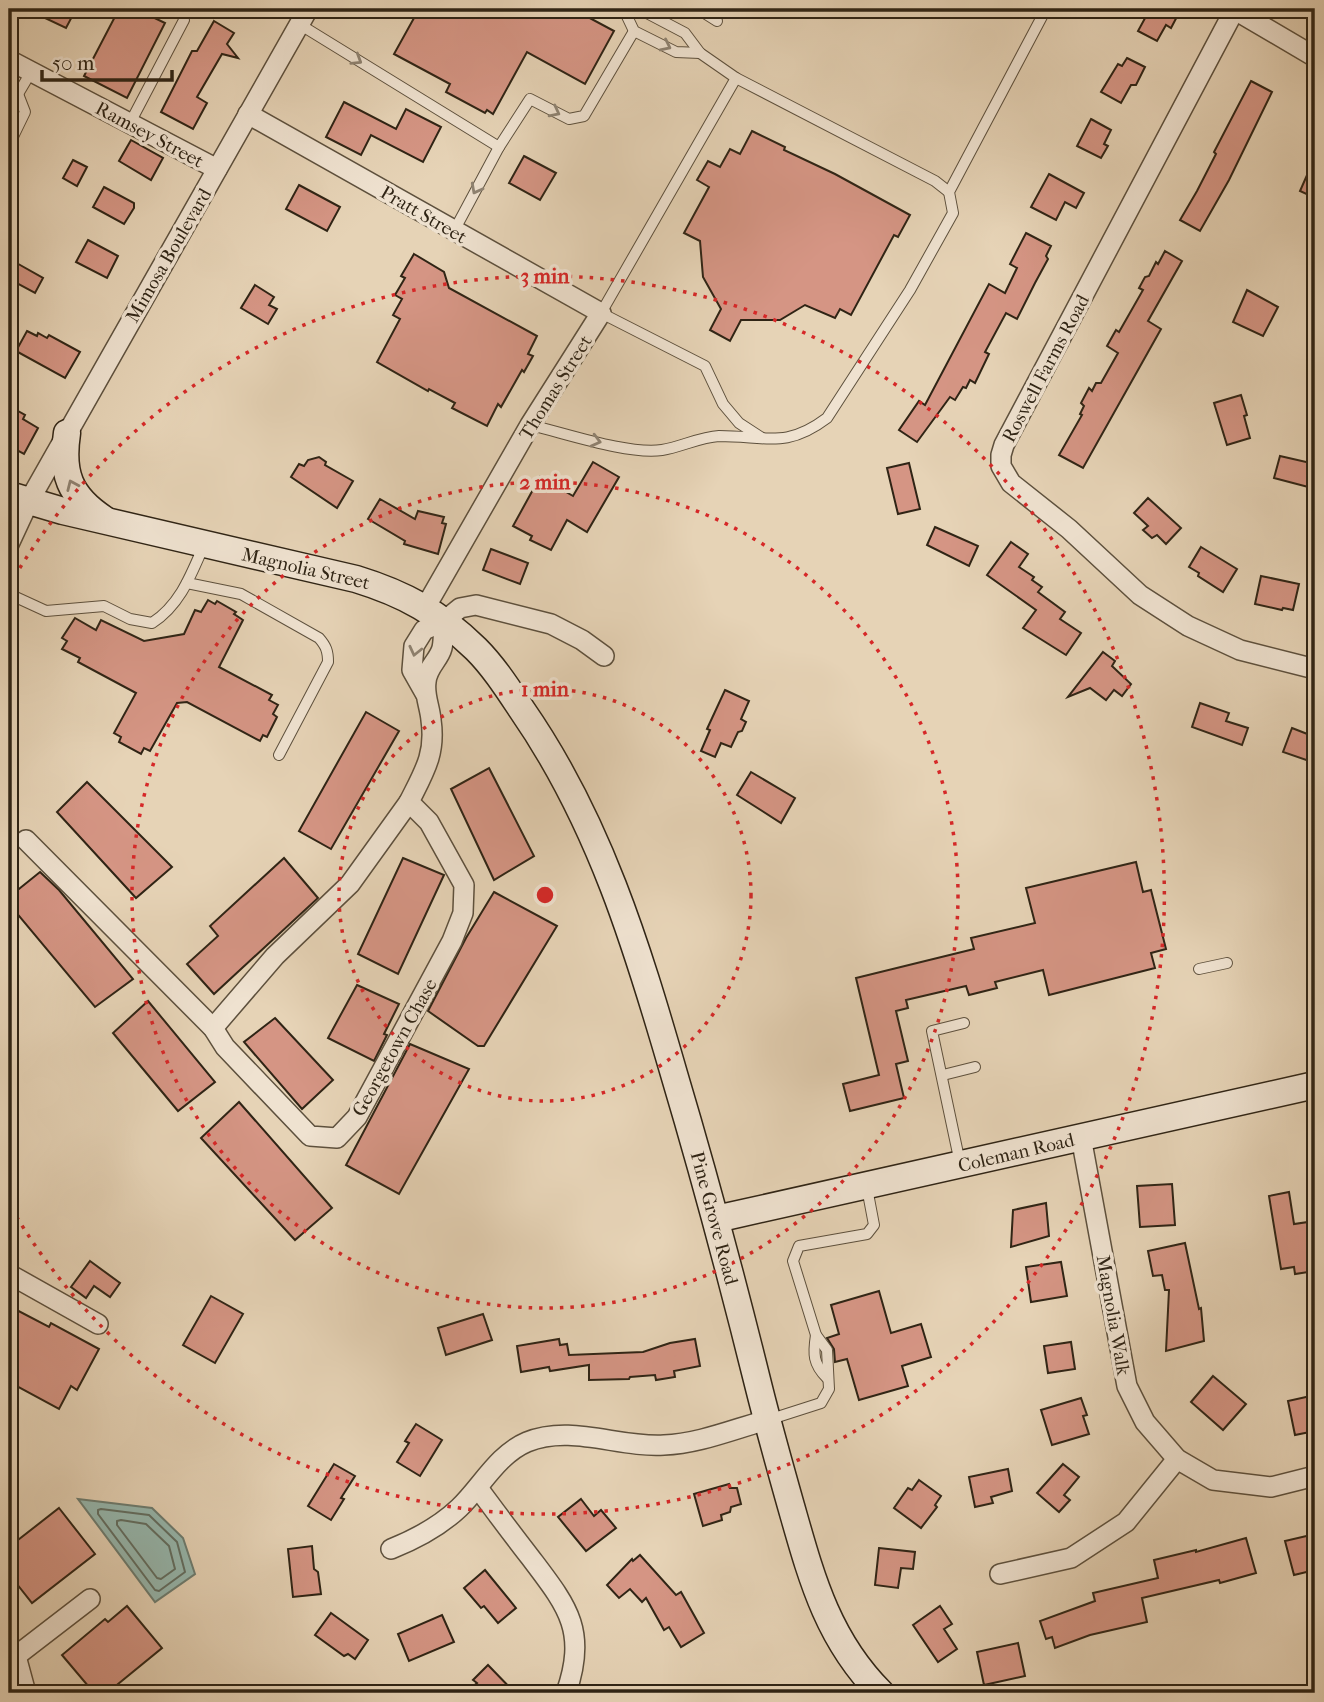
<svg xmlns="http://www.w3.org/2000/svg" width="1324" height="1702" viewBox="0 0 1324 1702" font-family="'IM FELL French Canon',serif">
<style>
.water{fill:#96b8af;stroke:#6d7d71;stroke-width:2}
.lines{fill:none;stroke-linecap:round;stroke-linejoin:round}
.shore{stroke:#626e62;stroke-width:2}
.building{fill:#d59584;stroke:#2f2415;stroke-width:2}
.lane-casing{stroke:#5d503d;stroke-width:12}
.street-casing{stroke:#5d503d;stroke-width:22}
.secondary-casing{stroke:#2f2415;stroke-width:29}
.lane{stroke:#efe2d0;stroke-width:10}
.street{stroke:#efe2d0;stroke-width:19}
.secondary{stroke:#efe2d0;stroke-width:26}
.oneway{stroke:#8f8372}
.ring{fill:none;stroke:#d62828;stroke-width:3.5;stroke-dasharray:3.5 7}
.labels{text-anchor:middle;stroke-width:7;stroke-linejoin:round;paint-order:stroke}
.street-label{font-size:19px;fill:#2f2415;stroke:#efe2d0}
.centre{fill:#d62828;stroke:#efe2d0;stroke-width:3.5}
.ring-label{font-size:21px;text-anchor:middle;font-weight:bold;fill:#d62828;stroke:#efe2d0;stroke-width:7;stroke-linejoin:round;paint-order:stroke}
</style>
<rect width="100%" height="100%" fill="#e6d3b6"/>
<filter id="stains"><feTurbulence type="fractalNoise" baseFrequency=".00286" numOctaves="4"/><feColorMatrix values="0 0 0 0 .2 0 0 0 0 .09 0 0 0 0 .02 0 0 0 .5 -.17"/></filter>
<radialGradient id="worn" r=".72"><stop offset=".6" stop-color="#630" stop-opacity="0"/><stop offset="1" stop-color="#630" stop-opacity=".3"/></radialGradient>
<path class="water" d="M78 1499 152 1508 183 1538 195 1574 155 1602Z"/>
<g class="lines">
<g class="shore">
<path d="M101 1509 149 1515 177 1542 185 1572 159 1591 155 1590 98 1514V1510Z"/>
<path d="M121 1520 146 1524 169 1546 175 1569 161 1579 157 1578 117 1525V1521Z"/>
</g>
</g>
<g class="building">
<path d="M49 9H76L66 28 45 18Z"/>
<path d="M119 9H136L165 23 127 98 84 76Z"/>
<path d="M419 9H573L614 31 585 84 527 52 493 114 487 110 485 113 446 92 450 84 394 54Z"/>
<path d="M1150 9H1181L1171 28 1166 25 1157 41 1138 31Z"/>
<path d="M214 21 234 33 227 44 238 58 222 54 197 97 207 103 193 129 161 112 192 51H197Z"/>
<path d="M1127 58 1145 67 1136 85H1131L1121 103 1101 92 1118 64 1122 66Z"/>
<path d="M1251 81 1272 92 1229 180 1200 231 1180 220 1197 191 1216 154 1214 152Z"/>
<path d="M344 102 396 129 406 109 441 127 423 162 371 135 361 155 326 137Z"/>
<path d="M1091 119 1111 130 1104 144 1108 146 1101 158 1077 146Z"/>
<path d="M752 131 785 147 784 150 835 174 910 215 898 237 894 235 851 315 840 309 835 318 805 305 780 320H741L730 341 710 330 721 309 703 277 700 241 684 233 709 187 697 180 708 161 720 167 730 149 740 154Z"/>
<path d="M131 140 163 158 151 180 119 161Z"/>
<path d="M524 156 556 173 540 200 509 183Z"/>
<path d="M1315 157V198L1300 191Z"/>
<path d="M73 160 87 167 77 186 63 178Z"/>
<path d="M1049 174 1084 193 1076 208 1065 202 1056 220 1031 207Z"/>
<path d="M299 185 340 207 327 231 286 209Z"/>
<path d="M104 187 134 203V208L124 224 93 207Z"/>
<path d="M1026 233 1051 246 1046 256 1048 259 1035 283 1017 319 1006 313 985 352 989 354 975 383 970 380 966 388 963 387 955 400 950 397 917 442 899 430 919 401 925 405 989 284 1005 293 1017 268 1010 264Z"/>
<path d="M88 240 118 256 107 278 76 262Z"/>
<path d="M1165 251 1182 261 1148 321 1161 329 1083 468 1059 455 1082 415 1080 414 1084 406 1081 403 1089 388 1092 391 1096 383H1101L1118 353 1107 346 1116 330 1119 332 1143 290 1139 288 1145 277 1149 276 1156 262 1158 264Z"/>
<path d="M414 254 444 272 449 288 537 336 528 354 533 356 524 372 522 370 501 407 498 404 487 426 452 408 455 403 429 389 428 391 377 362 400 319 393 315 402 299 395 295 405 278 401 276Z"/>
<path d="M13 261 43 278 35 293 9 279V269Z"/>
<path d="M255 285 274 297 269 305 277 309 268 324 241 308Z"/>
<path d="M1247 290 1278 307 1263 336 1233 322Z"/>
<path d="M27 331 37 336 38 333 47 338 49 335 80 352 65 378 16 351Z"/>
<path d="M1241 395 1247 415 1244 416 1250 438 1227 445 1214 403Z"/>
<path d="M9 406 25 415 23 419 38 428 24 454 9 446Z"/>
<path d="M1280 456 1315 464 1312 488 1274 478Z"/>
<path d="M319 457 326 462 325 465 353 481 337 508 291 477 299 464 304 466 308 460Z"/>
<path d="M593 462 619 477 587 532 567 520 551 550 530 540 532 536 513 526 540 477 573 496Z"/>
<path d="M909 463 920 509 898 514 887 468Z"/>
<path d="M1148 498 1181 528 1166 544 1157 535 1152 538 1143 530 1148 526 1134 513Z"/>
<path d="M380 499 415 519 418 511 444 517 442 523 446 524 438 554 404 544 405 541 368 519Z"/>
<path d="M935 527 978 546 969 566 927 545Z"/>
<path d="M1011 542 1028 554 1019 567 1034 577 1032 580 1042 587 1038 592 1065 612 1060 619 1081 633 1066 655 1023 628 1036 610 987 575Z"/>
<path d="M1201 547 1237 569 1223 592 1198 576 1199 573 1189 567Z"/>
<path d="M491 549 528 563 520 584 483 570Z"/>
<path d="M1261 576 1299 584 1293 610 1283 608 1282 610 1255 604Z"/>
<path d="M208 600 215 604 217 601 236 612 234 614 243 620 219 667 272 695 269 700 278 705 273 714 277 717 267 737 263 735 260 741 187 702 177 703 150 751 144 748 141 754 119 742 121 737 114 733 136 693 78 662 80 658 62 649 67 641 62 638 75 618 96 630 101 620 144 641 184 634 195 610 201 612Z"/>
<path d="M1103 652 1115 661 1112 666 1131 684 1122 696 1114 690 1106 700 1090 688 1068 697Z"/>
<path d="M725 690 749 701 741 719 746 722 742 731 738 732 731 747 721 743 715 757 701 751 710 730 707 729Z"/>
<path d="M1200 703 1229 713 1226 721 1248 728 1242 745 1192 727Z"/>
<path d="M366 712 399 731 331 849 299 831Z"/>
<path d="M1292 728 1315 737V763L1283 752Z"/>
<path d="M489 768 534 856 494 880 451 789Z"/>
<path d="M751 772 795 798 781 823 737 795Z"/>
<path d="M87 782 172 867 136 898 57 812Z"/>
<path d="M284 858 318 898 214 994 187 964 218 936 210 926Z"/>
<path d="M403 858 444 875 398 974 358 954Z"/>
<path d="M1136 862 1143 892 1151 890 1166 949 1151 953 1155 968 1049 995 1043 970 995 982 997 988 969 995 966 986 906 1000 908 1008 896 1011 908 1061 896 1064 904 1098 850 1111 843 1084 879 1075 856 978 974 949 971 938 1035 923 1026 888Z"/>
<path d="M40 872 59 890 133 979 95 1007 9 904V897Z"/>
<path d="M494 892 557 926 484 1046H478L428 1011 466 938Z"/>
<path d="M357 985 399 1004 384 1034 387 1035 374 1061 328 1038Z"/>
<path d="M148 1001 215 1082 178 1111 113 1033Z"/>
<path d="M275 1018 333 1080 302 1109 244 1042Z"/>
<path d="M410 1044 469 1069 399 1194 346 1165Z"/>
<path d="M239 1102 332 1208 295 1240 201 1138Z"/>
<path d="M1172 1184 1175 1225 1140 1227 1137 1186Z"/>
<path d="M1289 1192 1294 1224 1315 1221V1271L1295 1274 1294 1267 1281 1269 1269 1196Z"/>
<path d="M1046 1203 1049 1236 1011 1247 1013 1210Z"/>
<path d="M1185 1243 1199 1309 1201 1308 1204 1341 1166 1351 1169 1290H1165L1162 1275 1153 1276 1148 1251Z"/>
<path d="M90 1261 120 1283 110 1297 94 1286 86 1298 71 1287Z"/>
<path d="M1061 1262 1067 1296 1031 1302 1026 1267Z"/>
<path d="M879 1291 891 1333 921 1324 931 1357 902 1366 908 1386 859 1400 847 1359 835 1362 834 1349 827 1338 839 1334 831 1305Z"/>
<path d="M211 1296 243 1314 215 1363 183 1345Z"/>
<path d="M9 1306 49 1327 51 1323 99 1349 77 1390 71 1386 59 1409 9 1382Z"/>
<path d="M483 1314 492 1340 446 1355 438 1328Z"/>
<path d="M559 1339 560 1345 567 1344 569 1355 643 1352 670 1343 695 1339 700 1366 674 1371 675 1377 656 1380 655 1375 630 1377 629 1379 589 1380V1365L550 1371 549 1367 521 1372 517 1346Z"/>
<path d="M1071 1342 1075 1369 1048 1373 1044 1346Z"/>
<path d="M1213 1376 1246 1404 1223 1430 1191 1402Z"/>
<path d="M1315 1395V1431L1295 1435 1288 1401Z"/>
<path d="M1081 1398 1087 1415 1083 1416 1089 1434 1052 1445 1041 1410Z"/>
<path d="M416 1424 442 1440 420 1476 397 1462 409 1443 405 1441Z"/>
<path d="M334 1464 355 1476 341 1498 344 1499 331 1520 308 1506Z"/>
<path d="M1063 1464 1079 1477 1064 1495 1070 1500 1059 1512 1037 1493Z"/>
<path d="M1008 1469 1012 1491 991 1497 993 1503 975 1507 969 1477Z"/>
<path d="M919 1480 941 1496 935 1505 937 1507 921 1528 894 1508 908 1488 912 1490Z"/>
<path d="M729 1484 730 1488H737L741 1504 731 1507 730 1512 721 1515 722 1520 703 1526 694 1494Z"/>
<path d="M581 1499 594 1516 601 1510 616 1528 586 1551 558 1517Z"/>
<path d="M59 1508 95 1554 32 1603 9 1574V1547Z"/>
<path d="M1315 1534V1570L1294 1575 1285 1541Z"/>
<path d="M1246 1538 1256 1573 1220 1583 1219 1580 1142 1598 1147 1622 1090 1635 1055 1648 1052 1637 1046 1639 1040 1621 1095 1601 1093 1593 1158 1578 1154 1560 1196 1550V1552Z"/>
<path d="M312 1546 314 1569 318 1572 321 1594 293 1597 288 1549Z"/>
<path d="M879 1548 915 1552 913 1569 901 1568 898 1588 875 1585Z"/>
<path d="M640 1555 676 1595 681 1592 704 1633 681 1647 669 1627 664 1630 646 1598 642 1602 630 1589 619 1598 607 1585 632 1559 633 1561Z"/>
<path d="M485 1570 516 1608 498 1623 484 1606 481 1608 464 1588Z"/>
<path d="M127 1606 162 1648 107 1693H94L62 1655 105 1619 108 1622Z"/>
<path d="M940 1606 952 1624 944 1629 957 1649 938 1662 913 1625Z"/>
<path d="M331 1613 368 1640 355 1659 348 1654 344 1656 315 1635Z"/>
<path d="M442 1615 454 1642 409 1661 398 1634Z"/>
<path d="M1018 1643 1025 1676 984 1685 977 1652Z"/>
<path d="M488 1665 515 1693H466L477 1683 473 1680Z"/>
</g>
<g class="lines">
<defs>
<g id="lane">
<path d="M698 9 717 21"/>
<path d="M624 10 634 31 676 52 700 53"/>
<path d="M626 13 645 12 685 33 700 53 736 78 935 181 949 192"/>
<path d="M299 24 499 147 530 99 569 119 584 116 634 31"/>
<path d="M736 78 601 313 705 366 723 404 739 423 762 438"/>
<path d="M9 89 18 94 25 112 9 145"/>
<path d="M18 94 31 72"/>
<path d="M130 123 184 20"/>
<path d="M454 231 499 147"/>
<path d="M530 425C565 433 628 455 662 450 681 447 700 437 719 436 766 436 786 449 827 418L910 290 953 213 949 192 1046 9"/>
<path d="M187 583 241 594 319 638C326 646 328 651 328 662L279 755"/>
<path d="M9 594 46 611 104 606 130 619 152 623C180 605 191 575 204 545"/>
<path d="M1199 969 1227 963"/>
<path d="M943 1075 975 1067"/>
<path d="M960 1163 932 1031 964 1023"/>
<path d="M816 1335C813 1354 813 1364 827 1378"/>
<path d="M768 1420 821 1403 829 1389 827 1350 816 1335 793 1261 799 1246 867 1234 874 1225 867 1188"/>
</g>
<g id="street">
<path d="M1235 9 1004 445 1001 455V466L1011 483 1069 529 1140 595 1188 626 1240 650 1315 669"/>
<path d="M1235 10 1315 57"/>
<path d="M9 60 217 169"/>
<path d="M248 114 601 313 530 425 425 608"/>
<path d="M9 544 29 501 308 9"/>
<path d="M425 693 412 670 414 646 424 630 444 621 460 608 476 605 551 624 582 640 604 656"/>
<path d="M26 840 213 1028 225 1047 310 1136 337 1138 357 1117 452 941 463 913 464 885 429 822 409 802C424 772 436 754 431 720 430 707 424 695 426 682 427 667 439 660 442 648 444 640 443 630 444 621"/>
<path d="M213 1028 275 956 350 884 409 802"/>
<path d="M1081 1137 1127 1386 1145 1422 1177 1459 1213 1480 1271 1487 1315 1476"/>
<path d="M9 1274 98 1324"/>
<path d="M478 1488C495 1511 512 1534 530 1557 567 1606 588 1630 566 1693"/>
<path d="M391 1549C416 1539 439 1527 459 1508 481 1487 498 1454 527 1442 571 1424 619 1448 664 1445 698 1444 734 1429 767 1420"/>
<path d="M1000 1574 1071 1558 1126 1522 1177 1459"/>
<path d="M9 1648 16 1656 26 1693"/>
<path d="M16 1656 90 1599"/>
</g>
<g id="secondary">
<path d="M67 433C61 473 69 496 104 519"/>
<path d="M9 495 63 511 356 579C405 594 439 613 476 649 494 667 508 689 522 710 599 821 637 946 674 1074 705 1178 733 1283 759 1388 769 1428 780 1467 791 1506 811 1576 827 1639 881 1693"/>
<path d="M716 1219 1315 1085"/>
</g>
</defs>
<use href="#lane" class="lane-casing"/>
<use href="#street" class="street-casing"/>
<use href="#secondary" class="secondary-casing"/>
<use href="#lane" class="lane"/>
<use href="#street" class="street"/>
<use href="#secondary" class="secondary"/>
</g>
<defs><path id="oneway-chevron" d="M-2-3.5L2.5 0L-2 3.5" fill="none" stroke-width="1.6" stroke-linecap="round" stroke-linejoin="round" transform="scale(1.75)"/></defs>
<g class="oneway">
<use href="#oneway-chevron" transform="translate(666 46) rotate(26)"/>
<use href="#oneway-chevron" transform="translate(357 60) rotate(32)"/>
<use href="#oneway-chevron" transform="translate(555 112) rotate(27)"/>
<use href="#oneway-chevron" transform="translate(476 189) rotate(118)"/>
<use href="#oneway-chevron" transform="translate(596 441) rotate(14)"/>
<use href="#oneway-chevron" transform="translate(72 485) rotate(-114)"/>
<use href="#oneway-chevron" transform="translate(415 651) rotate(103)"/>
</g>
<g class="ring">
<circle cx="545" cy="895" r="206"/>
<circle cx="545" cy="895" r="413"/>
<path d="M9 586A619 619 0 1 1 9 1204"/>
</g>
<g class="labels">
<g class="street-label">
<text transform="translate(150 134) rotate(28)" y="7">Ramsey Street</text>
<text transform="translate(424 214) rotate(30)" y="7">Pratt Street</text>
<text transform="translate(168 255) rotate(-60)" y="7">Mimosa Boulevard</text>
<text transform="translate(1045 368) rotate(-62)" y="7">Roswell Farms Road</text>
<text transform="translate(555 387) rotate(-58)" y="7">Thomas Street</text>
<text transform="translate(306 568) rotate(13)" y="7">Magnolia Street</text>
<text transform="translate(394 1047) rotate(-61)" y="7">Georgetown Chase</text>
<text transform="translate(1016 1152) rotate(-13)" y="7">Coleman Road</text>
<text transform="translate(715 1218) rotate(75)" y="7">Pine Grove Road</text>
<text transform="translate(1114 1315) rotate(80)" y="7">Magnolia Walk</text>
</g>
</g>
<circle cx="545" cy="895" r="10" class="centre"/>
<g class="ring-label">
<text x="545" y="283">3 min</text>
<text x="545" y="489">2 min</text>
<text x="545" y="696">1 min</text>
</g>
<rect width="1324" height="1702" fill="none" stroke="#e6d3b6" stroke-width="35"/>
<rect x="10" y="10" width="1303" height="1681" fill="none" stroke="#2f2415" stroke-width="3.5"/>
<rect x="18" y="18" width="1289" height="1667" fill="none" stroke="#2f2415" stroke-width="2"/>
<path d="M42 70v10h130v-10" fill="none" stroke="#2f2415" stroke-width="3.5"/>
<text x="52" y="70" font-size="21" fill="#2f2415" stroke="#efe2d0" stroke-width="5" paint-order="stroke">50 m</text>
<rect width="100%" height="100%" filter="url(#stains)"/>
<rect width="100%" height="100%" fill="url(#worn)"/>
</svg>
